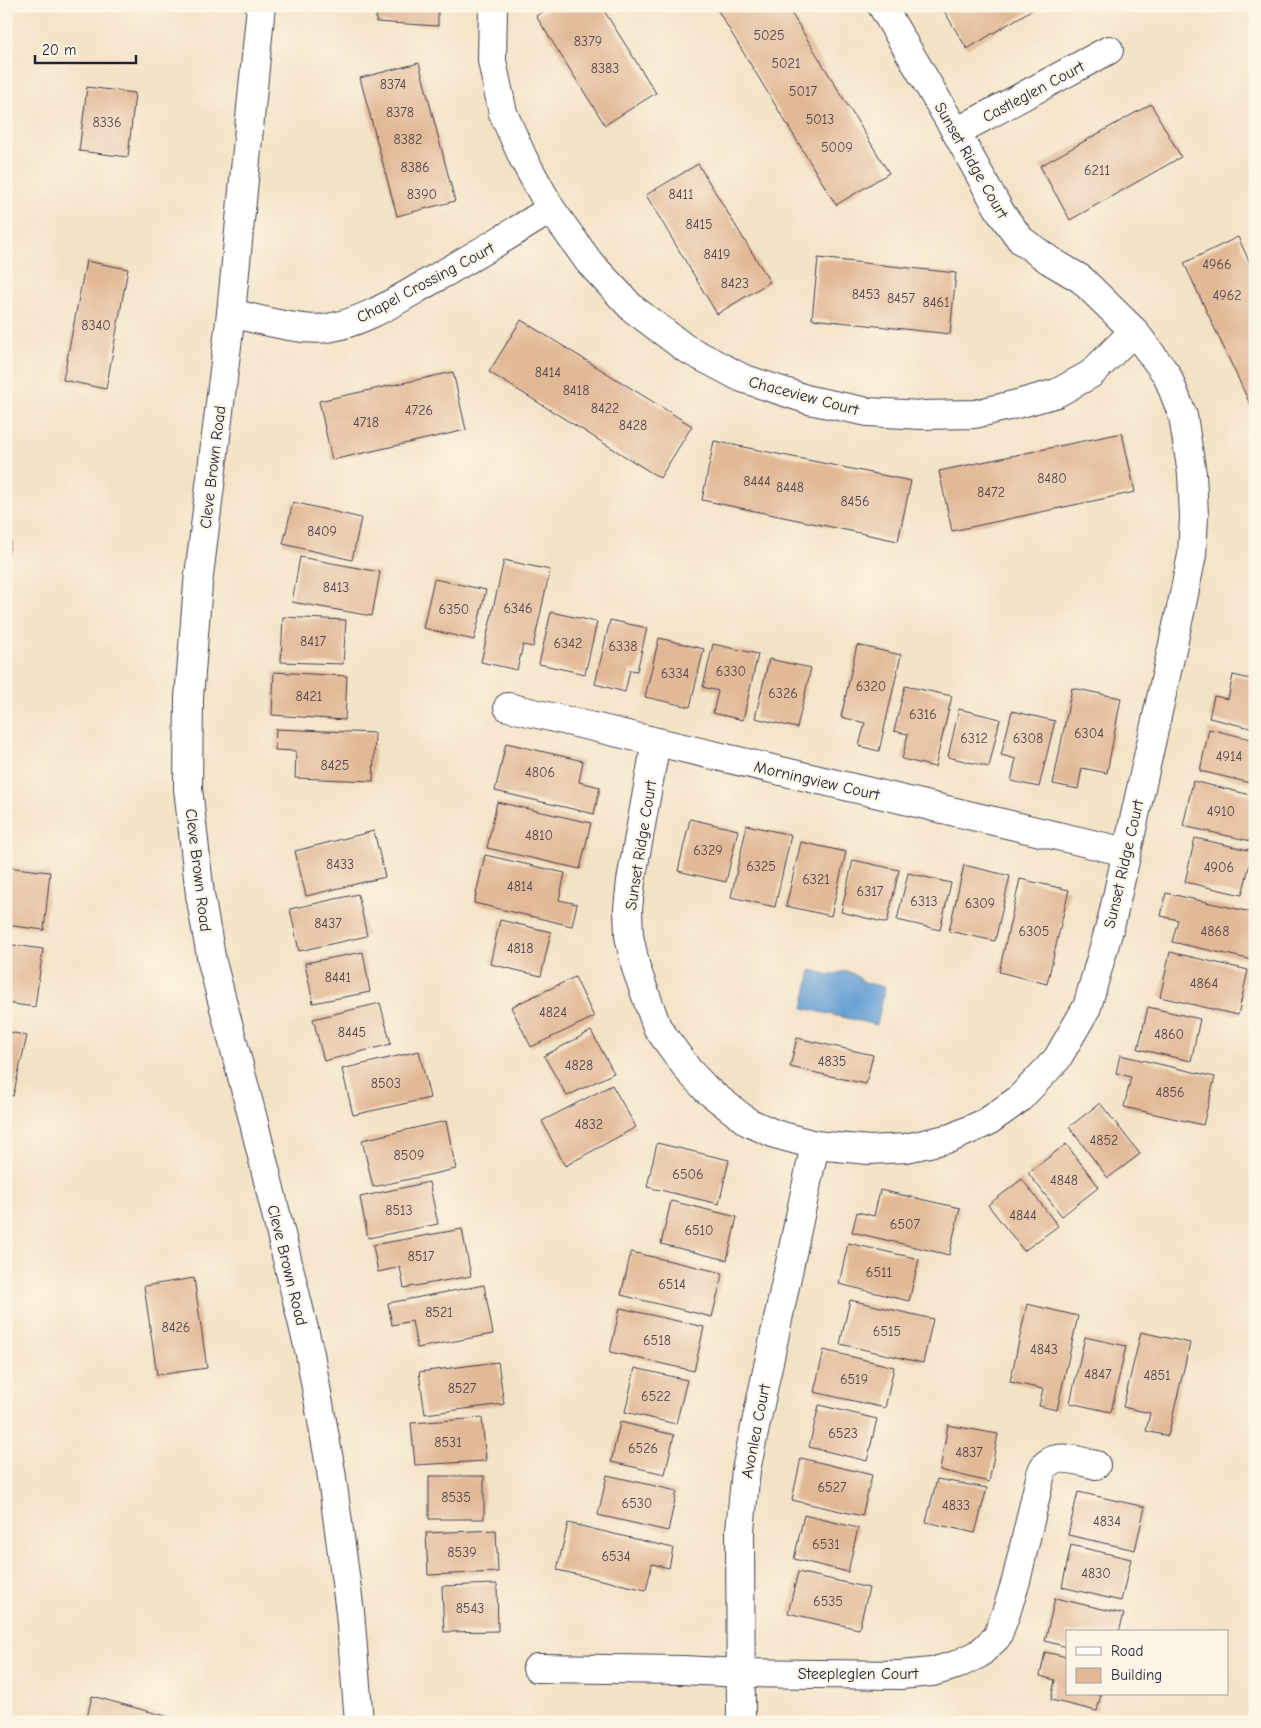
<svg xmlns="http://www.w3.org/2000/svg" width="1261" height="1728" viewBox="0 0 1261 1728" font-family="'Comic Neue',sans-serif">
<style>
.water{fill:#659ed4;stroke:#446088}
.building{fill:#e2b997}
.lines{fill:none;stroke-linecap:round;stroke-linejoin:round}
.minor-casing{stroke:#413f50;stroke-width:30}
.minor{stroke:#fff;stroke-width:28}
.labels{text-anchor:middle;stroke-width:4.5;stroke-linejoin:round;paint-order:stroke}
.number-label{font-size:14px;fill:#524852}
.street-label{font-size:16px;fill:#22223b;stroke:#fcf5e5}
</style>
<rect width="100%" height="100%" fill="#fcf5e5"/>
<filter id="ink" filterUnits="userSpaceOnUse"><feTurbulence type="fractalNoise" baseFrequency=".02" numOctaves="2"/><feDisplacementMap in="SourceGraphic" scale="10" xChannelSelector="R" yChannelSelector="G"/><feConvolveMatrix kernelMatrix="1 2 1 2 8 2 1 2 1" color-interpolation-filters="sRGB"/></filter>
<filter id="wash" filterUnits="userSpaceOnUse"><feTurbulence type="fractalNoise" baseFrequency=".0096" numOctaves="4" result="noise"/><feDisplacementMap in="SourceGraphic" scale="20" xChannelSelector="R" yChannelSelector="G"/><feGaussianBlur stdDeviation="1.12" result="paint"/><feColorMatrix in="noise" values="0 0 0 0 0 0 0 0 0 0 0 0 0 0 0 0 0 1.4 0 .05"/><feComposite in="paint" operator="in"/></filter>
<g filter="url(#wash)">
<rect width="100%" height="100%" fill="#f3e3c6"/>
<path class="water" d="M811 970 830 975 845 971 852 973 866 983 885 987 877 1025 803 1008Z"/>
<g id="blocks">
<g class="building">
<path d="M377 6H438V26L376 22Z"/>
<path d="M552 6H601L656 93 605 125 536 16Z"/>
<path d="M722 6H787L889 173 836 205 717 9Z"/>
<path d="M941 6H1038L967 49Z"/>
<path d="M419 63 455 201 397 216 360 78Z"/>
<path d="M87 87 135 93 128 157 79 151Z"/>
<path d="M1151 104 1181 157 1070 220 1040 166Z"/>
<path d="M698 164 770 282 717 314 646 195Z"/>
<path d="M1238 237 1255 274V404L1251 406 1184 263Z"/>
<path d="M818 258 956 273 950 334 812 319Z"/>
<path d="M86 261 128 269 106 389 63 380Z"/>
<path d="M521 320 692 426 660 478 489 372Z"/>
<path d="M453 372 466 430 332 460 319 401Z"/>
<path d="M1122 433 1135 492 952 531 939 471Z"/>
<path d="M714 441 911 481 898 541 702 500Z"/>
<path d="M293 502 361 518 352 560 283 544Z"/>
<path d="M6 540 11 541 7 559H6Z"/>
<path d="M300 557 380 572 372 616 292 602Z"/>
<path d="M504 560 550 570 533 647 523 645 517 670 481 662Z"/>
<path d="M434 579 486 590 474 640 423 628Z"/>
<path d="M551 612 597 622 585 674 539 664Z"/>
<path d="M283 617 346 620 343 664 281 662Z"/>
<path d="M610 620 647 628 637 671 630 670 625 692 595 684Z"/>
<path d="M659 638 704 649 690 707 645 697Z"/>
<path d="M713 644 758 654 743 720 713 713 718 691 703 687Z"/>
<path d="M857 645 901 655 879 751 859 746 865 723 841 717Z"/>
<path d="M769 659 811 668 797 728 755 718Z"/>
<path d="M274 672 347 676 345 720 272 715Z"/>
<path d="M1233 675 1255 680V729L1209 718 1214 696 1228 699Z"/>
<path d="M905 686 952 696 935 767 902 759 908 734 894 731Z"/>
<path d="M1072 688 1121 698 1107 773 1082 768 1078 789 1053 784Z"/>
<path d="M959 709 1000 719 989 767 948 757Z"/>
<path d="M1012 711 1055 721 1039 787 1011 781 1016 759 1001 755Z"/>
<path d="M276 729 375 733 373 781 295 778 296 751 275 750Z"/>
<path d="M1209 729 1255 740V784L1200 771Z"/>
<path d="M506 743 583 761 579 782 600 787 594 814 495 791Z"/>
<path d="M1193 781 1255 796V826L1251 841 1183 826Z"/>
<path d="M497 802 591 823 580 869 487 848Z"/>
<path d="M690 819 738 830 726 882 678 871Z"/>
<path d="M747 825 791 835 775 907 731 897Z"/>
<path d="M374 831 385 877 306 896 295 851Z"/>
<path d="M1195 838 1253 851 1242 895 1185 882Z"/>
<path d="M801 842 846 852 831 916 786 906Z"/>
<path d="M485 855 565 873 559 900 577 904 572 926 474 903Z"/>
<path d="M853 860 899 870 887 923 841 912Z"/>
<path d="M964 865 1010 876 995 941 949 931Z"/>
<path d="M6 867 50 872 44 930 6 925Z"/>
<path d="M908 873 951 883 940 930 897 920Z"/>
<path d="M1020 879 1069 890 1047 984 999 972Z"/>
<path d="M1166 893 1255 913V952L1253 960 1172 942 1178 920 1161 916Z"/>
<path d="M358 894 367 936 299 951 290 909Z"/>
<path d="M500 920 551 932 541 976 490 964Z"/>
<path d="M6 944 43 949 35 1007 6 1003Z"/>
<path d="M363 952 370 992 313 1003 305 963Z"/>
<path d="M1170 952 1248 970 1238 1015 1160 997Z"/>
<path d="M575 977 594 1017 531 1047 511 1007Z"/>
<path d="M380 1003 391 1044 324 1061 313 1019Z"/>
<path d="M1148 1007 1200 1019 1191 1061 1138 1049Z"/>
<path d="M6 1031 27 1036 13 1096 6 1094Z"/>
<path d="M591 1031 614 1073 567 1096 544 1056Z"/>
<path d="M797 1038 873 1055 866 1084 790 1067Z"/>
<path d="M419 1051 430 1098 353 1115 342 1069Z"/>
<path d="M1120 1055 1215 1077 1203 1125 1124 1107 1131 1077 1116 1073Z"/>
<path d="M612 1085 636 1127 565 1166 542 1121Z"/>
<path d="M1100 1103 1140 1154 1108 1178 1069 1127Z"/>
<path d="M446 1121 456 1169 373 1187 362 1140Z"/>
<path d="M657 1143 729 1160 719 1204 647 1187Z"/>
<path d="M1066 1144 1099 1187 1062 1216 1028 1173Z"/>
<path d="M1022 1179 1058 1226 1024 1251 988 1205Z"/>
<path d="M429 1182 438 1224 368 1238 360 1197Z"/>
<path d="M880 1190 960 1208 949 1255 852 1232 857 1212 874 1216Z"/>
<path d="M671 1201 737 1217 727 1260 661 1244Z"/>
<path d="M462 1229 471 1276 404 1288 400 1267 378 1272 373 1245Z"/>
<path d="M848 1243 919 1259 909 1301 839 1284Z"/>
<path d="M631 1252 723 1273 712 1317 621 1295Z"/>
<path d="M194 1278 207 1368 157 1375 144 1286Z"/>
<path d="M484 1285 493 1334 417 1348 412 1321 392 1325 388 1303Z"/>
<path d="M850 1300 933 1319 923 1363 840 1344Z"/>
<path d="M1027 1304 1078 1316 1057 1410 1039 1406 1043 1389 1010 1382Z"/>
<path d="M620 1308 704 1327 694 1371 610 1352Z"/>
<path d="M1141 1332 1190 1343 1168 1436 1146 1431 1150 1413 1123 1407Z"/>
<path d="M1085 1337 1126 1346 1111 1412 1070 1403Z"/>
<path d="M824 1350 894 1367 885 1408 814 1392Z"/>
<path d="M498 1362 504 1404 425 1414 419 1372Z"/>
<path d="M635 1368 687 1380 676 1424 625 1412Z"/>
<path d="M819 1405 877 1419 867 1461 809 1447Z"/>
<path d="M482 1418 486 1461 415 1465 411 1423Z"/>
<path d="M620 1422 674 1435 665 1474 611 1462Z"/>
<path d="M948 1425 998 1434 989 1482 940 1470Z"/>
<path d="M801 1458 872 1475 862 1516 792 1500Z"/>
<path d="M607 1475 677 1491 668 1531 598 1515Z"/>
<rect x="429" y="1476" width="55" height="43"/>
<path d="M937 1479 987 1488 975 1533 926 1522Z"/>
<path d="M1078 1492 1145 1507 1135 1550 1068 1535Z"/>
<path d="M804 1515 858 1528 848 1572 794 1559Z"/>
<path d="M568 1523 673 1548 669 1568 652 1564 646 1590 557 1570Z"/>
<path d="M496 1530 498 1572 428 1575 426 1533Z"/>
<path d="M1071 1545 1131 1559 1121 1601 1062 1587Z"/>
<path d="M798 1572 869 1588 859 1629 788 1613Z"/>
<path d="M497 1584 498 1631 444 1632 442 1586Z"/>
<path d="M1055 1598 1124 1614 1119 1632H1067V1647L1045 1641Z"/>
<path d="M1045 1652 1067 1657V1694H1101L1097 1711 1051 1700 1055 1680 1040 1676Z"/>
<path d="M92 1696 180 1720V1722H86Z"/>
<path d="M521 1719 552 1720V1722H521Z"/>
</g>
</g>
</g>
<g filter="url(#ink)">
<use href="#blocks" fill-opacity="0" stroke="#413f50" stroke-width="1"/>
<g class="lines">
<defs>
<g id="minor">
<path d="M261 6 231 313 198 584 189 698 188 788 200 895 212 962 253 1119 310 1354 331 1471 350 1612 359 1722"/>
<path d="M493 6 492 61 503 113 523 158 551 209 589 262 632 308 685 348 742 378 809 400 868 412 921 415 975 414 1021 403 1057 393 1091 374 1134 331"/>
<path d="M956 132 1109 50"/>
<path d="M231 313C256 319 303 332 328 328 364 322 396 301 427 283 469 259 510 235 551 209"/>
<path d="M508 707 1126 852"/>
<path d="M656 742 631 881 628 909 629 936 636 968 657 1027 689 1071 707 1090 748 1122 775 1134 815 1145 869 1150 906 1148 951 1138 987 1122 1019 1099 1057 1059 1087 1007 1112 919 1183 599 1192 555 1194 516 1192 474 1183 416 1167 375 1134 331 1081 279 1049 260 1021 240 1001 213 956 132 882 6"/>
<path d="M537 1668 683 1670 740 1673 901 1675 932 1672 956 1665 979 1654 997 1637 1006 1613 1016 1581 1039 1482C1040 1478 1041 1471 1044 1467 1055 1451 1082 1462 1096 1465"/>
<path d="M741 1722 740 1530 746 1470 815 1145"/>
</g>
</defs>
<use href="#minor" class="minor-casing"/>
<use href="#minor" class="minor"/>
</g>
</g>
<g class="labels">
<g class="number-label">
<text x="769" y="40">5025</text>
<text x="588" y="46">8379</text>
<text x="786" y="68">5021</text>
<text x="605" y="73">8383</text>
<text x="393" y="89">8374</text>
<text x="803" y="96">5017</text>
<text x="400" y="117">8378</text>
<text x="820" y="124">5013</text>
<text x="107" y="127">8336</text>
<text x="408" y="144">8382</text>
<text x="837" y="152">5009</text>
<text x="415" y="172">8386</text>
<text x="1097" y="175">6211</text>
<text x="422" y="199">8390</text>
<text x="681" y="199">8411</text>
<text x="699" y="229">8415</text>
<text x="717" y="259">8419</text>
<text x="1217" y="269">4966</text>
<text x="735" y="288">8423</text>
<text x="866" y="299">8453</text>
<text x="1227" y="300">4962</text>
<text x="901" y="303">8457</text>
<text x="936" y="307">8461</text>
<text x="96" y="330">8340</text>
<text x="548" y="377">8414</text>
<text x="576" y="395">8418</text>
<text x="605" y="413">8422</text>
<text x="419" y="415">4726</text>
<text x="366" y="427">4718</text>
<text x="633" y="430">8428</text>
<text x="1052" y="483">8480</text>
<text x="757" y="486">8444</text>
<text x="790" y="492">8448</text>
<text x="991" y="497">8472</text>
<text x="855" y="506">8456</text>
<text x="322" y="536">8409</text>
<text x="336" y="592">8413</text>
<text x="518" y="613">6346</text>
<text x="454" y="614">6350</text>
<text x="313" y="646">8417</text>
<text x="568" y="648">6342</text>
<text x="623" y="651">6338</text>
<text x="731" y="676">6330</text>
<text x="675" y="678">6334</text>
<text x="871" y="691">6320</text>
<text x="783" y="698">6326</text>
<text x="309" y="701">8421</text>
<text x="923" y="719">6316</text>
<text x="1089" y="738">6304</text>
<text x="974" y="743">6312</text>
<text x="1028" y="743">6308</text>
<text x="1229" y="761">4914</text>
<text x="335" y="770">8425</text>
<text x="540" y="777">4806</text>
<text x="1221" y="816">4910</text>
<text x="539" y="840">4810</text>
<text x="708" y="855">6329</text>
<text x="340" y="869">8433</text>
<text x="761" y="871">6325</text>
<text x="1219" y="872">4906</text>
<text x="816" y="884">6321</text>
<text x="520" y="891">4814</text>
<text x="870" y="896">6317</text>
<text x="924" y="906">6313</text>
<text x="980" y="908">6309</text>
<text x="328" y="928">8437</text>
<text x="1034" y="936">6305</text>
<text x="1215" y="936">4868</text>
<text x="520" y="953">4818</text>
<text x="338" y="982">8441</text>
<text x="1204" y="988">4864</text>
<text x="553" y="1017">4824</text>
<text x="352" y="1037">8445</text>
<text x="1169" y="1039">4860</text>
<text x="832" y="1066">4835</text>
<text x="579" y="1070">4828</text>
<text x="386" y="1088">8503</text>
<text x="1170" y="1097">4856</text>
<text x="589" y="1129">4832</text>
<text x="1104" y="1145">4852</text>
<text x="409" y="1160">8509</text>
<text x="688" y="1179">6506</text>
<text x="1064" y="1185">4848</text>
<text x="399" y="1215">8513</text>
<text x="1023" y="1220">4844</text>
<text x="905" y="1229">6507</text>
<text x="699" y="1235">6510</text>
<text x="421" y="1261">8517</text>
<text x="879" y="1277">6511</text>
<text x="672" y="1289">6514</text>
<text x="439" y="1317">8521</text>
<text x="176" y="1332">8426</text>
<text x="887" y="1336">6515</text>
<text x="657" y="1345">6518</text>
<text x="1044" y="1354">4843</text>
<text x="1098" y="1379">4847</text>
<text x="1157" y="1380">4851</text>
<text x="854" y="1384">6519</text>
<text x="462" y="1393">8527</text>
<text x="656" y="1401">6522</text>
<text x="843" y="1438">6523</text>
<text x="448" y="1447">8531</text>
<text x="643" y="1453">6526</text>
<text x="969" y="1457">4837</text>
<text x="832" y="1492">6527</text>
<text x="456" y="1502">8535</text>
<text x="637" y="1508">6530</text>
<text x="956" y="1510">4833</text>
<text x="1107" y="1526">4834</text>
<text x="826" y="1549">6531</text>
<text x="462" y="1557">8539</text>
<text x="616" y="1561">6534</text>
<text x="1096" y="1578">4830</text>
<text x="828" y="1606">6535</text>
<text x="470" y="1613">8543</text>
</g>
<g class="street-label">
<text transform="translate(1033 91) rotate(-28)" y="6">Castleglen Court</text>
<text transform="translate(972 160) rotate(60)" y="6">Sunset Ridge Court</text>
<text transform="translate(425 282) rotate(-28)" y="6">Chapel Crossing Court</text>
<text transform="translate(804 395) rotate(15)" y="6">Chaceview Court</text>
<text transform="translate(212 467) rotate(-83)" y="6">Cleve Brown Road</text>
<text transform="translate(817 780) rotate(13)" y="6">Morningview Court</text>
<text transform="translate(640 845) rotate(-81)" y="6">Sunset Ridge Court</text>
<text transform="translate(1123 864) rotate(-77)" y="6">Sunset Ridge Court</text>
<text transform="translate(199 870) rotate(83)" y="6">Cleve Brown Road</text>
<text transform="translate(288 1265) rotate(76)" y="6">Cleve Brown Road</text>
<text transform="translate(755 1431) rotate(-79)" y="6">Avonlea Court</text>
<text x="858" y="1679">Steepleglen Court</text>
</g>
</g>
<rect width="1261" height="1728" fill="none" stroke="#fcf5e5" stroke-width="25"/>
<rect x="1066" y="1630" width="162" height="65" fill="#fcf5e5" stroke="#a5a1a1"/>
<rect x="1076" y="1647" width="25" height="8" fill="#ffffff" stroke="#a5a1a1"/>
<text x="1111" y="1656" font-size="15" fill="#22223b">Road</text>
<rect x="1076" y="1668" width="25" height="15" fill="#e2b997" stroke="#a5a1a1"/>
<text x="1111" y="1680" font-size="15" fill="#22223b">Building</text>
<path d="M35 55v8h101v-8" fill="none" stroke="#22223b" stroke-width="2.5"/>
<text x="42" y="55" font-size="15" fill="#22223b" stroke="#fcf5e5" stroke-width="4" paint-order="stroke">20 m</text>
</svg>
